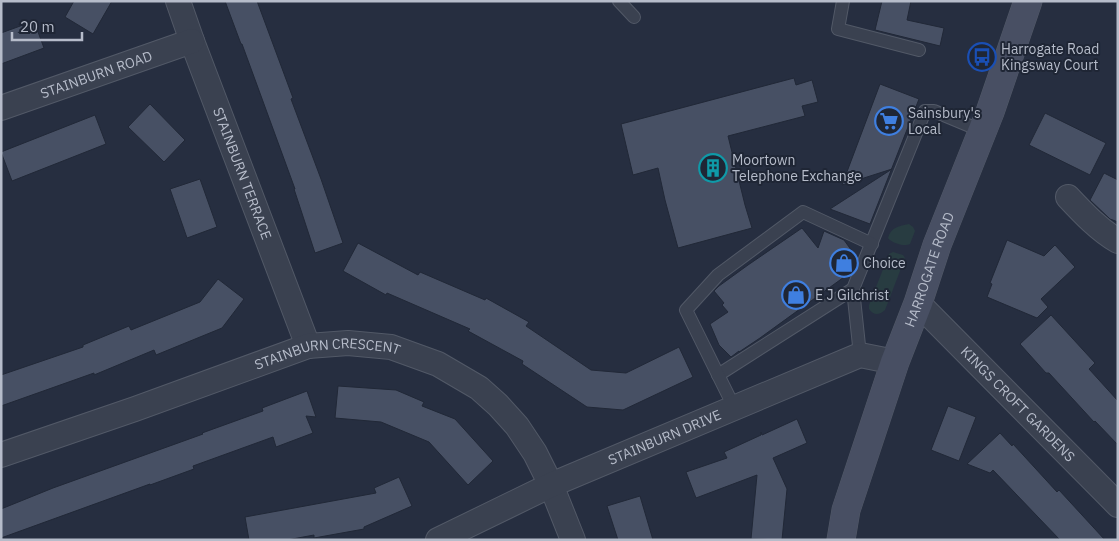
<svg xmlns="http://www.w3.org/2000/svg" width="1119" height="541" viewBox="0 0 1119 541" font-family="'IBM Plex Sans',sans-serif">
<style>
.green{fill:#283c41}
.building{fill:#475064;stroke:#212837}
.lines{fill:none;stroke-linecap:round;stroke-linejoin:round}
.lane-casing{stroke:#525967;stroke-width:14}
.street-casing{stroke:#525967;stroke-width:26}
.secondary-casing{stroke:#525967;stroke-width:29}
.lane{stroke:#3a4150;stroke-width:12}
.street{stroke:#3a4150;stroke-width:24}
.secondary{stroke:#484f63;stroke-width:28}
.labels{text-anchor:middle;stroke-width:4;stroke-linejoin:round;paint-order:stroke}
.poi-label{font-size:14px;fill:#b6bcca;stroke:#1f2635;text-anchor:start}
.street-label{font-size:14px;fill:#b6bcca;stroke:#1f2635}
</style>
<rect width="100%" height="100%" fill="#262e40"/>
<g class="green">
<path d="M909 224 913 227 915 231 910 244C904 247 892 243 888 238 891 227 899 226 909 224Z"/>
<path d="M893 252 903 255 905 258 885 310C879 315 874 316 869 309V305L889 254Z"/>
</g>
<g class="building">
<path d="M74 1H112L93 34 65 17Z"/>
<path d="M225 1H257L293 98 291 99 321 179 343 243 315 253 294 189H295L242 44H241Z"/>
<path d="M882 1H911L907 20 944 28 940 46 875 30Z"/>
<path d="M34 21 44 48 1 64V33Z"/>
<path d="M794 78 796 85 812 80 818 102 802 106 805 116 728 136 745 205 752 228 678 248 665 200 658 168 633 175 621 124Z"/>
<path d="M880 84 919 99 870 224 830 209 892 169 842 185Z"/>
<path d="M150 104 185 140 164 162 128 127Z"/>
<path d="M1045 113 1106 143 1090 175 1029 145Z"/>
<path d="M95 115 106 144 12 181 1 152Z"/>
<path d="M1104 173 1118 180V222L1110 219 1090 200Z"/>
<path d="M200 179 217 227 187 238 170 189Z"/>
<path d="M802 228 818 248 824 231 844 240 857 258 851 272 760 338 739 352V351L731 357 719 345 710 324 728 312 722 305 724 303 714 291 719 286 748 265Z"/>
<path d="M1007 240 1044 256 1055 245 1075 267 1041 299 1048 307 1037 318 987 297 992 284 990 283Z"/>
<path d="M358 243 418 275 420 272 485 300 486 298 529 322 526 326 591 370 626 373 679 347 693 377 623 410 587 407 522 364 523 361 468 331 470 329 387 293 386 295 343 271Z"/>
<path d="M218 279 244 299 222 328 156 355 154 350 94 375V373L1 406V375L83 347V345L129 326 131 330 200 302Z"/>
<path d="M1051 315 1095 363 1089 369 1118 401V445L1095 421 1094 422 1049 373H1046L1020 344Z"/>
<path d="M338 386 396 390 424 402 422 406 455 419 493 461 468 485 429 442 381 422 335 418Z"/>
<path d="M307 391 316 417 306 416 313 433 276 447 273 437 193 466 194 469 150 485V484L1 538V509L53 488 203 434 202 433 263 411 262 408Z"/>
<path d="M948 406 976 417 959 461 931 450Z"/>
<path d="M797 419 807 443 773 458 787 489 782 540 751 539 757 475 696 498 686 472 727 458 724 452 761 435V432L762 435Z"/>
<path d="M1000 433 1012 446 1013 444 1057 492 1059 490 1105 540H1060L993 470 990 473 967 464Z"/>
<path d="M399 477 412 506 364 527V529L314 538V535L287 540H249L245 517 376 493 374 488Z"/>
<path d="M640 496 653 540H618L607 506Z"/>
</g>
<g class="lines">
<defs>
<g id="lane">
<path d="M619 1 634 17"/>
<path d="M843 1 838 29 919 50"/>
<path d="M853 289 860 355"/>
<path d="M718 375 853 289 925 111H934L982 131"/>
<path d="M734 407 686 310 718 275 803 212 872 244"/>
</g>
<g id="street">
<path id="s1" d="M178 1 192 41 308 346"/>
<path id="s2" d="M1 108 192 41"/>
<path d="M1068 197C1083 213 1099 230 1118 241"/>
<path id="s3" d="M918 303 1118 505"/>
<path id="s4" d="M1 455 135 409 308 346 348 343 391 347 438 364 479 388 498 405 517 426 535 453 551 485 573 540"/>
<path id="s5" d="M438 540 551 485 860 355 895 362"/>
</g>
<g id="secondary">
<path id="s6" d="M841 540 846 510 895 362 918 303 937 245 990 112 1028 1"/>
</g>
</defs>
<use href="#lane" class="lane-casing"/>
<use href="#street" class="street-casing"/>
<use href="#secondary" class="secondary-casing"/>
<use href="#lane" class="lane"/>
<use href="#street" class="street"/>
<use href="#secondary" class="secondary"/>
</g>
<defs>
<symbol id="bus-ring" viewBox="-11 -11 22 22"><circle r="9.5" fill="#1f2635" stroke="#1a4fb4" stroke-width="1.5"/><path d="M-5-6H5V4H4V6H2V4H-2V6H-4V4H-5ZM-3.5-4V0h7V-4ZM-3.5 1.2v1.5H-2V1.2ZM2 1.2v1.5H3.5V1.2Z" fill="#1a4fb4"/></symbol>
<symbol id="supermarket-ring" viewBox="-11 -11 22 22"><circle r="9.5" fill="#1f2635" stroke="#3f7fe0" stroke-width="1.5"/><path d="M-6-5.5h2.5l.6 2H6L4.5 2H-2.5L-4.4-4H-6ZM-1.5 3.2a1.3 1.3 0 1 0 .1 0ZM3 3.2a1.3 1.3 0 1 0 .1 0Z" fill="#3f7fe0"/></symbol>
<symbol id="building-ring" viewBox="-11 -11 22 22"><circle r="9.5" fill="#1f2635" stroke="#0f9aa8" stroke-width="1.5"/><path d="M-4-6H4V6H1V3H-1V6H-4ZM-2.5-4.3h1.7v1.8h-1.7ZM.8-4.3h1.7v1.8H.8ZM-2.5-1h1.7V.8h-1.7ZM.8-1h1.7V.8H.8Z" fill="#0f9aa8"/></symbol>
<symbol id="shop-ring" viewBox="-11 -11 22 22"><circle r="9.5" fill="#1f2635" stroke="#3f7fe0" stroke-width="1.5"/><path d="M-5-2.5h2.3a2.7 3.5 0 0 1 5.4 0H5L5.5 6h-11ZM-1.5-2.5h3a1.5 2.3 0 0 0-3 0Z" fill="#3f7fe0"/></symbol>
</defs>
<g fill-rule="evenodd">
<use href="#bus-ring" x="966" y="41" width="32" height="32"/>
<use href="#supermarket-ring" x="873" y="105" width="32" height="32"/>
<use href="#building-ring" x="697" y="152" width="32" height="32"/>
<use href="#shop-ring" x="828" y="247" width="32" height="32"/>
<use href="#shop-ring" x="780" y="279" width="32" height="32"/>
</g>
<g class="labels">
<g class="poi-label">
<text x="1001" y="54">Harrogate Road<tspan x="1001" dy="16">Kingsway Court</tspan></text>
<text x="908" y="118">Sainsbury's<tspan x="908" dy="16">Local</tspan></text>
<text x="732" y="165">Moortown<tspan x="732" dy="16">Telephone Exchange</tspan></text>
<text x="863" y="268">Choice</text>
<text x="815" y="300">E J Gilchrist</text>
</g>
<g class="street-label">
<text dy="5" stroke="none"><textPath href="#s2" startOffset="101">STAINBURN ROAD</textPath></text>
<text dy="5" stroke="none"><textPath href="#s1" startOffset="184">STAINBURN TERRACE</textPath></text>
<text dy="5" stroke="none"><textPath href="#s6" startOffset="285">HARROGATE ROAD</textPath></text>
<text dy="5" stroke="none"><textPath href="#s4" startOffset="344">STAINBURN CRESCENT</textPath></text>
<text dy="5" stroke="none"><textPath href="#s3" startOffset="142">KINGS CROFT GARDENS</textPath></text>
<text dy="5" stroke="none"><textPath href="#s5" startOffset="249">STAINBURN DRIVE</textPath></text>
</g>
</g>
<rect width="1119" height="541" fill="none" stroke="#b6bcca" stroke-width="5"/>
<path d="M12 32v8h70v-8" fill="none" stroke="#b6bcca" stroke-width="2.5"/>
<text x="20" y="32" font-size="15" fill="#b6bcca" stroke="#1f2635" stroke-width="4" paint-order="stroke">20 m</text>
</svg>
